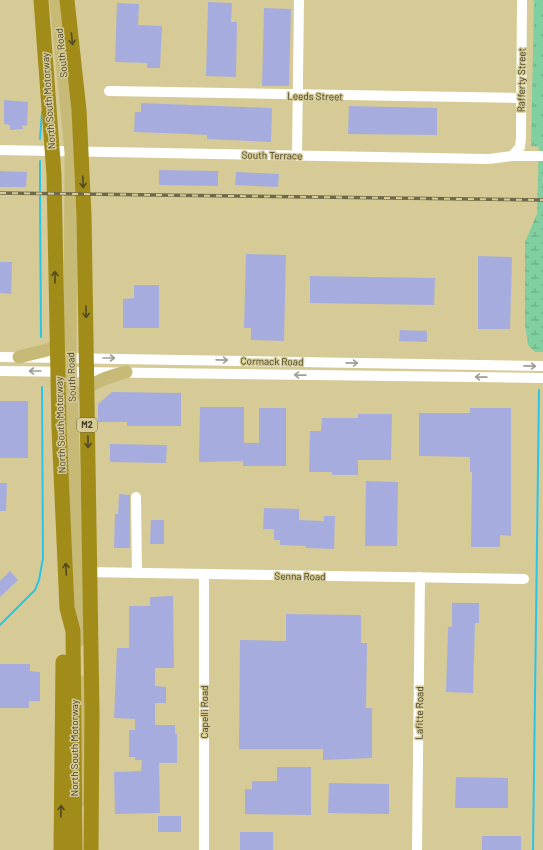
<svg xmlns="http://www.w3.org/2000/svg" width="543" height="850" viewBox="0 0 543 850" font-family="Barlow,sans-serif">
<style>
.wetland{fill:url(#wetland-marsh)}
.park{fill:url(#park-tufts)}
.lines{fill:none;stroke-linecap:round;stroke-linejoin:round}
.stream{stroke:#29c5e8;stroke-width:2}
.building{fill:#a6adde}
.minor{stroke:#fff;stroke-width:10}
.major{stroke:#c7ba76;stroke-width:13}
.highway{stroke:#a18c1a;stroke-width:15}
.rail-casing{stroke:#716a4a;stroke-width:3.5}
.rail{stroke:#d6cb96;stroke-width:2;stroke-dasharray:6;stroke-linecap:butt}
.oneway{stroke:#504925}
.oneway2{stroke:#a09e93}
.labels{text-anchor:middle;stroke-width:3;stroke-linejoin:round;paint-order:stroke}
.shield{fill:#d6cb96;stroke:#6e6848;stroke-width:1}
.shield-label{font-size:9px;font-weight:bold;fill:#423d27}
.street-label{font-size:10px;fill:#423d27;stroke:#d6cb96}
</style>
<defs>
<pattern id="wetland-marsh" width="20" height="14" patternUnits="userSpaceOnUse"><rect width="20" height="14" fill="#7fcfa1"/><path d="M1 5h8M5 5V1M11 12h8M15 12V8" fill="none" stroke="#6aa983"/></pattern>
<pattern id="park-tufts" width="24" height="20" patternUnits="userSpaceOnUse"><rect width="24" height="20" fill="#7fcfa1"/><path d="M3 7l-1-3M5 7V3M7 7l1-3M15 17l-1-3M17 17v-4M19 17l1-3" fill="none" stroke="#6aa983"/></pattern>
</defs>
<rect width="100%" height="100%" fill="#d6cb96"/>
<path class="wetland" d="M543 0V352H535L528 345 525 325V242L537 214Z"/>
<path class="park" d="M534 0H543V147L531 146Z"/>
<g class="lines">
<g class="stream">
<path d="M40 139 42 112"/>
<path d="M40 191V161"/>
<path d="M40 196 41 337"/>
<path d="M0 625 35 590 39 580 43 558 42 387"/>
<path d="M533 850 539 390"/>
</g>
</g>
<g class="building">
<path d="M208 2 232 3 231 22H237L236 77 206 76Z"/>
<path d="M117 3 139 4 138 25 162 26 160 68H147V63L115 62Z"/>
<path d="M264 8 291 9 289 86H262Z"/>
<path d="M4 100 28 102 27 126 22 125 23 129 10 130V125L4 124Z"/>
<path d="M141 103 272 108 271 142 207 139V135L188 134 134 132 135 112H141Z"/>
<path d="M349 106 437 108V135L348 134Z"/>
<path d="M159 170 218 171V186L159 185Z"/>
<path d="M0 171 27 172 26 187H0Z"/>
<path d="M236 172 279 174 278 187 235 185Z"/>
<path d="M246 254 286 255 284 341 251 340V328H244Z"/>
<path d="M478 256 512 257 510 329H478Z"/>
<path d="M0 262H12L11 294 0 293Z"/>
<path d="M310 276 435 278 434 305 310 303Z"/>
<path d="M134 285H159V328H123V299L134 298Z"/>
<path d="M400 330 427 331V342L399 341Z"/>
<path d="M112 392 181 393V426H127V422H98V404Z"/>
<rect x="0" y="401" width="28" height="57"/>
<path d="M200 407H244V443H259V408H286V466H243V461L199 462Z"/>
<path d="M470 408H511V536L500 535V547H471L472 472H470V457L419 456V413H470Z"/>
<path d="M358 414H392L391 460H358V475H332V472H309L310 431H321L322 418H358Z"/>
<path d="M110 444 167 445 166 463 110 462Z"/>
<path d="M366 481 398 482 397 546H365Z"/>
<path d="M0 483H7L6 511H0Z"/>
<path d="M119 494 130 495V548H114L115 514H118Z"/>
<path d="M264 508 299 509V520L324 521V516H335L334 549 306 548V546L280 545V540H274V529H263Z"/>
<path d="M151 520H164V544H150Z"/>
<path d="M10 571 18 580 0 597V581Z"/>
<path d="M173 596 174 668H155V686L166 687V703H155V725H175V734H177V763H159L160 813 115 814 114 772 141 771 142 760H135V757H129V730H135V719L114 718 117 648H129V606H150V597Z"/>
<path d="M452 603H479V623H475L473 693 446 692 448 627H452Z"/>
<path d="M286 614 361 615V643H367L366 708H372V758L323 760V749H239L240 640 286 641Z"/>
<path d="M0 664H30V671L40 672V701H29V708H0Z"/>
<path d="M277 767H311V815L245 814V789H252V781H277Z"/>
<path d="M456 777 508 778V808H455Z"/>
<path d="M329 783 389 784V814L328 813Z"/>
<rect x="158" y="816" width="23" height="16"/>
<rect x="240" y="832" width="33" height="18"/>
<rect x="482" y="836" width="39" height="14"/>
</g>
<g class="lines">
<g class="minor">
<path d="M109 91 521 98"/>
<path d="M0 150 489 159 512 156H543"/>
<path d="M297 156 299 0"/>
<path d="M512 156 520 147 521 138 522 0"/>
<path d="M0 357 543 366"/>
<path d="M0 371 543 378"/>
<path d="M136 497 137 573"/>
<path d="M85 572 524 579"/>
<path d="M204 574V850"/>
<path d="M417 850 420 577"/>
</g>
<g class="major">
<path d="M56 0 71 152 70 358 79 640"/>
<path d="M19 357 51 349 63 339"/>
<path d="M80 393C94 381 108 377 126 372"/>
<path d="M81 682 82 800"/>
</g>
<g class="highway">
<path d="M41 0 54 175 59 428 67 608 73 631 75 850"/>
<path d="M67 0 79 110 84 215 92 712 91 850"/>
<path d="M61 850 63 662"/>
</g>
<defs>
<path id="rail" d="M0 193 543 200"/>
</defs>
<use href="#rail" class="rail-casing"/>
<use href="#rail" class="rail"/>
</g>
<defs><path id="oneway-shaft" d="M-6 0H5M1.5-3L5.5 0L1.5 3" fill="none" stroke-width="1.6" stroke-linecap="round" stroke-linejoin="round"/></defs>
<g class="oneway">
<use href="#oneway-shaft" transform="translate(72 39) rotate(84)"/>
<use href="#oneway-shaft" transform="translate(83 182) rotate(88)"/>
<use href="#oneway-shaft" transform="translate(55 277) rotate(-91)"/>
<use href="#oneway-shaft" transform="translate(86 312) rotate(89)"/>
<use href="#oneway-shaft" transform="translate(88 442) rotate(89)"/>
<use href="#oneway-shaft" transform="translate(66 569) rotate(-93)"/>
<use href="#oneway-shaft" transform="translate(61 811) rotate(-89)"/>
</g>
<g class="oneway2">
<use href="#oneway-shaft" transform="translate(109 358)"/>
<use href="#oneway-shaft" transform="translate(222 360) rotate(1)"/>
<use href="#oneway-shaft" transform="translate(352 363) rotate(1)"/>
<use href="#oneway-shaft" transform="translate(530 366) rotate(1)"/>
<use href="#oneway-shaft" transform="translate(35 371) rotate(-180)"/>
<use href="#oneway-shaft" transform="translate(300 375) rotate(-179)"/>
<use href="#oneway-shaft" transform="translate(481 377) rotate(-179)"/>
</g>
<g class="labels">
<rect class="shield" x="77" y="418" width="20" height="14" rx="3"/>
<g class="shield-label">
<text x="87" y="428">M2</text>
</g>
<g class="street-label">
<text transform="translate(61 53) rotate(-96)" y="4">South Road</text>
<text transform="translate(521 80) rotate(-89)" y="4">Rafferty Street</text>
<text transform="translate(315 96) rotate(1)" y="4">Leeds Street</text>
<text transform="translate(48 101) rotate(-94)" y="4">North South Motorway</text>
<text transform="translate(272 155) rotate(1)" y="4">South Terrace</text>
<text transform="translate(272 361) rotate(1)" y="4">Cormack Road</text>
<text transform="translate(71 377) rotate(-92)" y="4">South Road</text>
<text transform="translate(60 425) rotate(-92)" y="4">North South Motorway</text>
<text transform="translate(300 576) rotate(1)" y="4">Senna Road</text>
<text transform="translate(204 712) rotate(-90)" y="4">Capelli Road</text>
<text transform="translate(419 713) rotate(-89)" y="4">Lafitte Road</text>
<text transform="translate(74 748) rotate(-90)" y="4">North South Motorway</text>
</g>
</g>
</svg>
